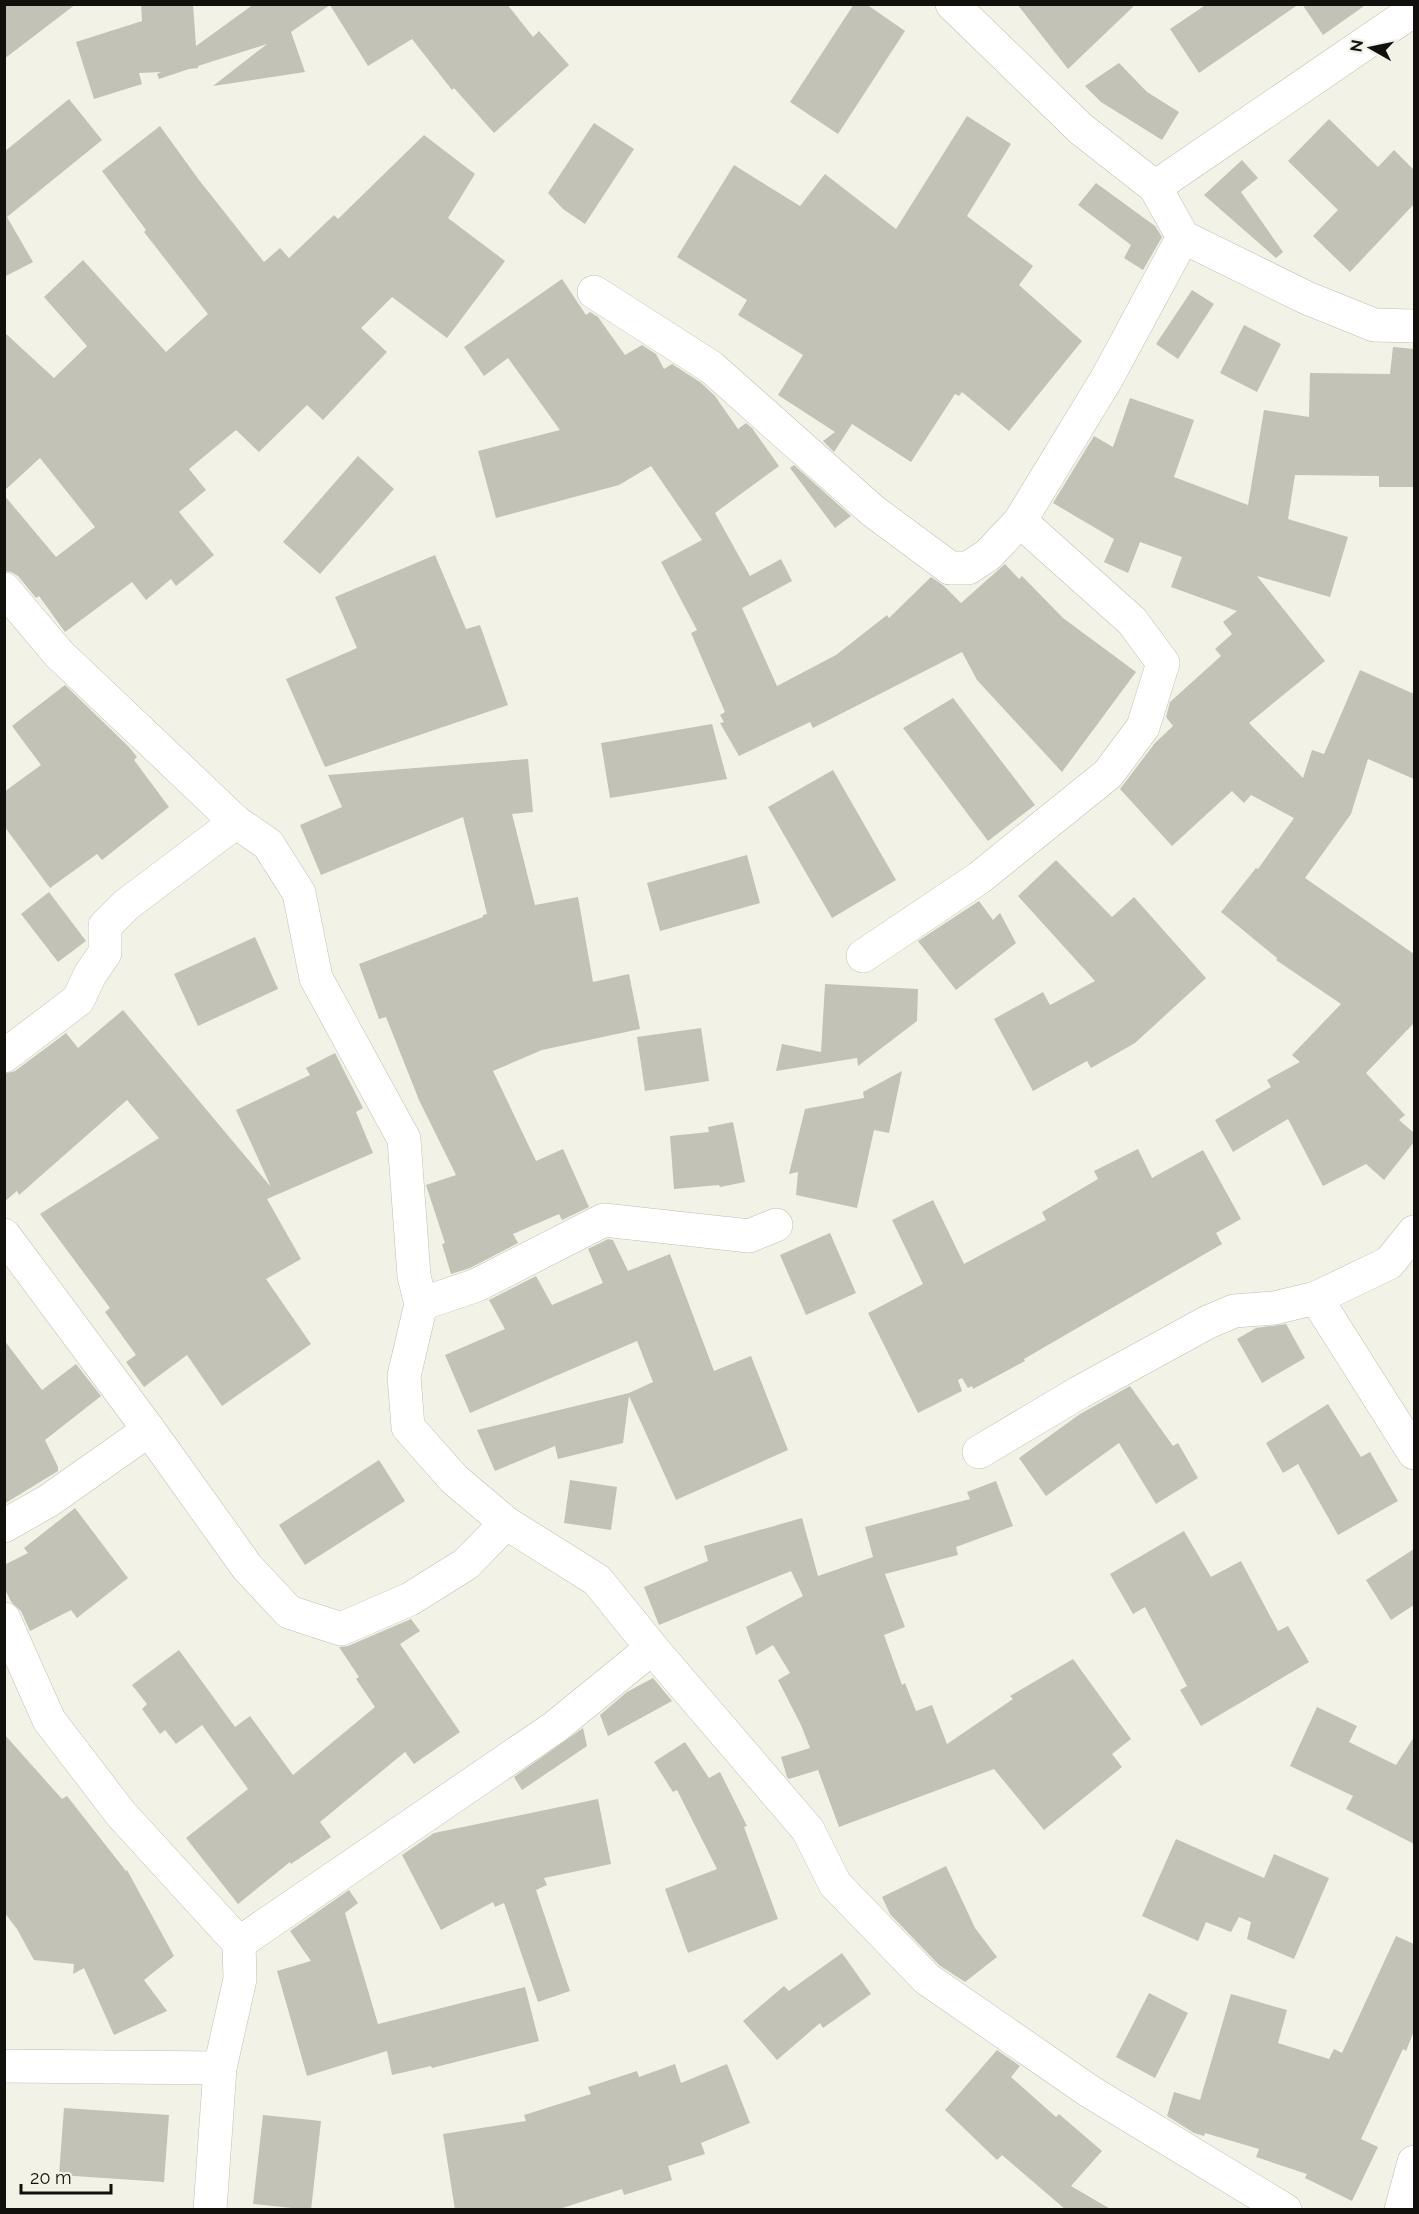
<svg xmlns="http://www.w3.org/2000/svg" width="1419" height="2214" viewBox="0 0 1419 2214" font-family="Raleway,sans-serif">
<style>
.building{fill:#c2c2b7}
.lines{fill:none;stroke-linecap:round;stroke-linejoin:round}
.street-casing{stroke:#c0bfb4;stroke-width:34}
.street{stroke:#fff;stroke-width:33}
</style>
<rect width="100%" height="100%" fill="#f3f2e7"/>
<g class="building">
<path d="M4 4H76L4 59Z"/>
<path d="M141 4H193L196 46 254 4H507L533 37 539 31 569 65 494 133 454 88 452 90 412 39 368 66 330 5 291 32 305 72 213 86 267 44 198 66V68L189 69 159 79 157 74 161 72 139 73 142 84 94 99 76 42 142 21Z"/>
<path d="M854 4H866L905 31 838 134 790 102Z"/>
<path d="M1017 4H1136L1068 69Z"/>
<path d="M1207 4H1299L1199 73 1170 29Z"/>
<path d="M1302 4H1367L1323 35Z"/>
<path d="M1119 63 1147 92 1179 112 1162 140 1101 102 1085 86Z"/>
<path d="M69 99 102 140 7 217 33 262 4 277V152Z"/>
<path d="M967 116 1011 144 967 216 1033 266 1019 285 1082 341 1009 431 962 392 959 396 955 394 911 462 852 424 834 452 823 441 835 432 778 395 803 355 738 315 747 300 677 257 734 165 800 206 825 174 896 229Z"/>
<path d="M1329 119 1378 167 1394 150 1414 170V204L1350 272 1313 236 1338 210 1288 161Z"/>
<path d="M594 123 634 149 585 224 563 209 548 193Z"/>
<path d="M160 126 199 180 264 262 280 248 289 258 334 215 338 219 424 135 475 174 448 218 505 261 447 338 392 297 361 328 387 352 323 420 307 405 259 452 236 430 189 469 206 490 179 512 214 555 176 586 171 579 146 600 132 582 65 632 39 596 36 598 18 576 11 572 4 571V495L56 557 95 527 40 458 4 491V332L54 378 87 346 44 297 83 260 166 352 208 314 144 232 146 230 102 171Z"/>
<path d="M1242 160 1258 178 1241 192 1283 252 1276 258 1204 195Z"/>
<path d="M1096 183 1155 226 1162 237 1143 270 1124 258 1131 245 1078 205Z"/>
<path d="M562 279 586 315 590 312 598 317 625 355 642 345 656 354 664 369 672 364 700 382 715 396 738 429 746 423 752 428 779 466 715 513 750 576 781 559 792 581 742 608 777 686 836 655 887 615 889 618 931 577 943 585 961 603 1005 564 1019 579 1022 576 1063 618 1136 672 1062 772 977 680 962 652 813 728 810 722 739 756 720 723 724 722 720 715 725 712 691 633 697 630 661 562 702 540 651 466 619 485 496 518 478 451 560 430 508 358 484 376 464 347Z"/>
<path d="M1192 290 1214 304 1178 359 1156 344Z"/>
<path d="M1244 325 1281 344 1257 392 1220 373Z"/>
<path d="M1393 347 1414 349V487H1379V476L1295 475 1288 519 1348 537 1330 597 1257 576 1325 661 1249 723 1303 778 1312 750 1324 754 1360 670 1414 694V779L1368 759 1351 814 1305 878 1414 954V1023L1366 1073 1405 1115 1399 1120 1414 1133V1142L1384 1180 1366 1164 1323 1186 1288 1119 1233 1152 1215 1120 1271 1087 1267 1080 1300 1062 1292 1055 1341 1004 1276 960 1277 958 1221 912 1256 868 1258 869 1294 818 1251 795 1244 803 1232 791 1172 846 1120 789 1155 743 1173 726 1166 717 1170 702 1221 656 1215 649 1232 634 1223 622 1237 611 1171 587 1182 557 1140 542 1128 573 1104 562 1114 539 1053 503 1094 436 1113 447 1130 398 1194 420 1174 477 1248 505 1264 410 1309 417 1310 373 1390 374Z"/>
<path d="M358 456 394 489 320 574 283 542Z"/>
<path d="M794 465 851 516 835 528 790 468Z"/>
<path d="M435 555 466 629 480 625 508 705 325 767 286 679 357 648 335 597Z"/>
<path d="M65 685 129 747 137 757 134 760 169 807 102 860 97 854 50 888 4 826V792L41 765 12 726Z"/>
<path d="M953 698 1035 805 988 841 903 728Z"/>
<path d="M712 724 727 779 610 798 601 743Z"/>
<path d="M528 759 533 812 512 814 535 905 578 897 593 982 629 974 640 1029 542 1050 493 1071 536 1161 563 1149 589 1207 562 1220 559 1214 513 1234 518 1243 470 1268 451 1274 442 1244 445 1243 426 1185 456 1175 419 1100 386 1017 379 1019 359 964 483 917V915L487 914 463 817 321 875 300 825 342 807 328 775Z"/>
<path d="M833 770 896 880 832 918 768 807Z"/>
<path d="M747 855 760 903 660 931 647 883Z"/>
<path d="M1056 860 1112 917 1134 897 1206 978 1135 1043 1091 1068 1087 1061 1033 1091 994 1019 1043 992 1050 1005 1095 981 1018 896Z"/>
<path d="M49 892 86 941 58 962 21 914Z"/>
<path d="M979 901 993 920 1000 913 1016 943 956 990 918 941Z"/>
<path d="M255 937 278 989 198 1026 174 974Z"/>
<path d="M825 984 918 989 917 1021 858 1066 857 1058 776 1071 782 1044 821 1052Z"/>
<path d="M123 1010 271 1187 236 1110 310 1075 306 1068 335 1053 363 1108 356 1112 373 1153 267 1199 301 1259 266 1279 311 1344 222 1406 187 1355 144 1387 126 1362 136 1355 105 1312 110 1308 40 1214 159 1138 127 1100 19 1195 17 1191 4 1202V1074L15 1071 66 1033 78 1048Z"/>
<path d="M701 1028 709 1081 645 1091 637 1037Z"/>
<path d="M902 1071 889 1133 874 1130 857 1208 796 1195 798 1172 789 1174 805 1109 864 1098 863 1092Z"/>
<path d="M733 1122 745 1182 720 1187 719 1185 674 1189 670 1136 709 1132 708 1127Z"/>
<path d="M1138 1149 1152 1178 1203 1150 1241 1219 1216 1233 1222 1244 1024 1359 1025 1361 973 1389 972 1386 968 1388 962 1378 958 1380 962 1391 918 1413 868 1313 923 1284 892 1220 933 1200 964 1264 1046 1220 1042 1212 1098 1179 1094 1171Z"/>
<path d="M830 1233 856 1293 806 1315 780 1255Z"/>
<path d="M608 1239 613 1240 628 1271 670 1254 714 1371 751 1356 788 1450 676 1500 629 1396 623 1443 558 1459 555 1446 495 1471 477 1430 629 1393 653 1382 637 1341 470 1413 445 1355 505 1329 489 1300 536 1276 552 1305 603 1283 588 1249Z"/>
<path d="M1286 1324 1305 1358 1262 1383 1237 1339 1256 1328Z"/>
<path d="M4 1340 42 1390 76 1364 101 1396 45 1440 58 1467V1471L4 1504Z"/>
<path d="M1130 1386 1173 1446 1178 1443 1198 1478 1156 1504 1119 1443 1046 1496 1019 1458 1080 1414Z"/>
<path d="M1328 1404 1361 1457 1370 1452 1398 1501 1338 1535 1298 1464 1283 1473 1266 1443Z"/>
<path d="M379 1460 405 1501 305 1565 279 1525Z"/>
<path d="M570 1480 617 1487 611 1530 564 1523Z"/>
<path d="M996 1481 1013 1526 956 1547 958 1555 885 1574 905 1627 884 1635 902 1685 905 1683 916 1711 932 1705 947 1744 1013 1699 1010 1696 1073 1659 1131 1739 1112 1754 1122 1767 1044 1830 994 1769 839 1827 818 1770 789 1779 787 1777 781 1757 810 1748 801 1725 778 1680 790 1673 773 1645 756 1655 746 1627 803 1596 791 1571 659 1625 644 1587 708 1561 704 1546 802 1518 818 1576 873 1557 865 1527 970 1499 967 1492Z"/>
<path d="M75 1508 128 1578 77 1618 71 1610 30 1631 21 1611 12 1603 4 1588V1565L28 1553 24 1548Z"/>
<path d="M1184 1531 1211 1577 1241 1561 1278 1631 1288 1626 1309 1662 1201 1726 1180 1690 1187 1686 1145 1607 1133 1614 1110 1574Z"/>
<path d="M1414 1549V1605L1391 1620 1366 1580Z"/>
<path d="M411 1619 420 1631 400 1644 460 1732 414 1764 405 1752 320 1822 331 1837 291 1864 290 1862 238 1904 186 1838 248 1789 202 1725 176 1744 165 1730 160 1734 142 1709 147 1704 132 1685 179 1650 235 1727 250 1716 293 1775 375 1707 356 1679 359 1677 339 1647 348 1646Z"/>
<path d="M653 1678 672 1701 608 1736 600 1715 627 1692Z"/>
<path d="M1317 1707 1357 1726 1349 1742 1396 1765 1414 1737V1844L1346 1809 1353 1796 1290 1766Z"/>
<path d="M583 1728 587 1746 522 1790 514 1777Z"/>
<path d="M4 1734 62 1799 67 1796 126 1871 127 1870 174 1956 144 1980 167 2011 114 2035 84 1968 73 1974 74 1964 34 1960 17 1929 4 1912Z"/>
<path d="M685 1742 709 1778 720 1772 747 1826 744 1827 778 1919 688 1953 665 1889 717 1869 677 1790 673 1792 654 1762Z"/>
<path d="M598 1799 611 1864 544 1878 547 1885 536 1890 570 1991 538 2002 504 1903 495 1907 493 1902 441 1930 402 1855 434 1833Z"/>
<path d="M1176 1839 1264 1878 1274 1854 1329 1878 1294 1959 1247 1939 1251 1922 1239 1917 1231 1932 1206 1922 1198 1941 1142 1916Z"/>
<path d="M946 1866 975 1928 997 1957 965 1982 939 1965 890 1914 882 1897Z"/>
<path d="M349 1890 358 1903 345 1913 378 2024 525 1987 539 2041 432 2068 431 2066 392 2075 387 2051 307 2076 277 1971 311 1961 290 1931Z"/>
<path d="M1396 1936 1414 1944V2031L1406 2051 1403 2049 1361 2139 1378 2147 1352 2201 1305 2178 1307 2174 1256 2157 1259 2149 1205 2133 1204 2136 1194 2133 1167 2116 1174 2092 1200 2100 1231 1994 1287 2010 1278 2043 1329 2059 1334 2049 1342 2053Z"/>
<path d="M842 1953 871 1994 823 2028 820 2023 777 2060 743 2021 784 1986 789 1991Z"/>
<path d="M1149 1993 1188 2013 1155 2078 1116 2057Z"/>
<path d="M997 2050 1020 2066 1011 2077 1056 2117 1059 2114 1102 2151 1071 2186 1112 2210H1066L1002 2155 997 2160 945 2110Z"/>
<path d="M675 2064 681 2083 727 2064 750 2123 701 2143 705 2154 668 2166 672 2180 624 2195 622 2189 556 2210H455L443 2134 526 2121 524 2115 591 2094 588 2087 637 2071 639 2077Z"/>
<path d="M64 2108 169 2115 164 2182 59 2175Z"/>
<path d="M263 2115 321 2121 311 2210 253 2204Z"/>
</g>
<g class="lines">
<defs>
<g id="street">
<path d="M952 4 1081 129 1155 187 1183 237 1307 298 1374 325 1414 326"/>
<path d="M1155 187 1414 10"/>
<path d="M594 292 711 367 873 511 950 568H968L988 555 1020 521 1107 378 1183 237"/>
<path d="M4 589 59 654 236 822 268 844 299 893 316 978 404 1139 414 1276 421 1304 404 1376 408 1427 454 1479 506 1523 597 1580 652 1648 808 1830 835 1884 927 1979 1089 2091 1285 2210"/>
<path d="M863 956 979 878 1108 774 1143 727 1163 663 1132 621 1020 521"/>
<path d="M4 1056 78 1000 91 973 105 953V926L126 905 236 822"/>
<path d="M4 1235 149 1430 247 1567 289 1612 341 1629 410 1599 466 1564 506 1523"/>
<path d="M1316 1298 1414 1453"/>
<path d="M421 1304 477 1285 604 1220 749 1236 776 1225"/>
<path d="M979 1452 1080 1392 1208 1322 1234 1311 1274 1308 1316 1298 1389 1263 1414 1232"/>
<path d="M4 1526 48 1501 149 1430"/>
<path d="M4 1619 49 1720 121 1814 239 1943 240 1979 220 2068 210 2210"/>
<path d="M239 1943 555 1727 652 1648"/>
<path d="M4 2066 220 2068"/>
<path d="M1401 2210 1414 2162"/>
</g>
</defs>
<use href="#street" class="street-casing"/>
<use href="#street" class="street"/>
</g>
<rect width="1419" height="2214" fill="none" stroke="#11100d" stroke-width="12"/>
<g transform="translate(1371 48) rotate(279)" stroke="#f3f2e7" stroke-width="4.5" paint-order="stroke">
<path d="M0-4.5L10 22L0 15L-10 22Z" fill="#11100d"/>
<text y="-9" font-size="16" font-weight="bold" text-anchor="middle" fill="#11100d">N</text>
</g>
<path d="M21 2184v9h90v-9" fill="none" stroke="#11100d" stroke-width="3"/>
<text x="30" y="2184" font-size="18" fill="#11100d" stroke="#f3f2e7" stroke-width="4.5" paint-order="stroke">20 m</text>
</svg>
